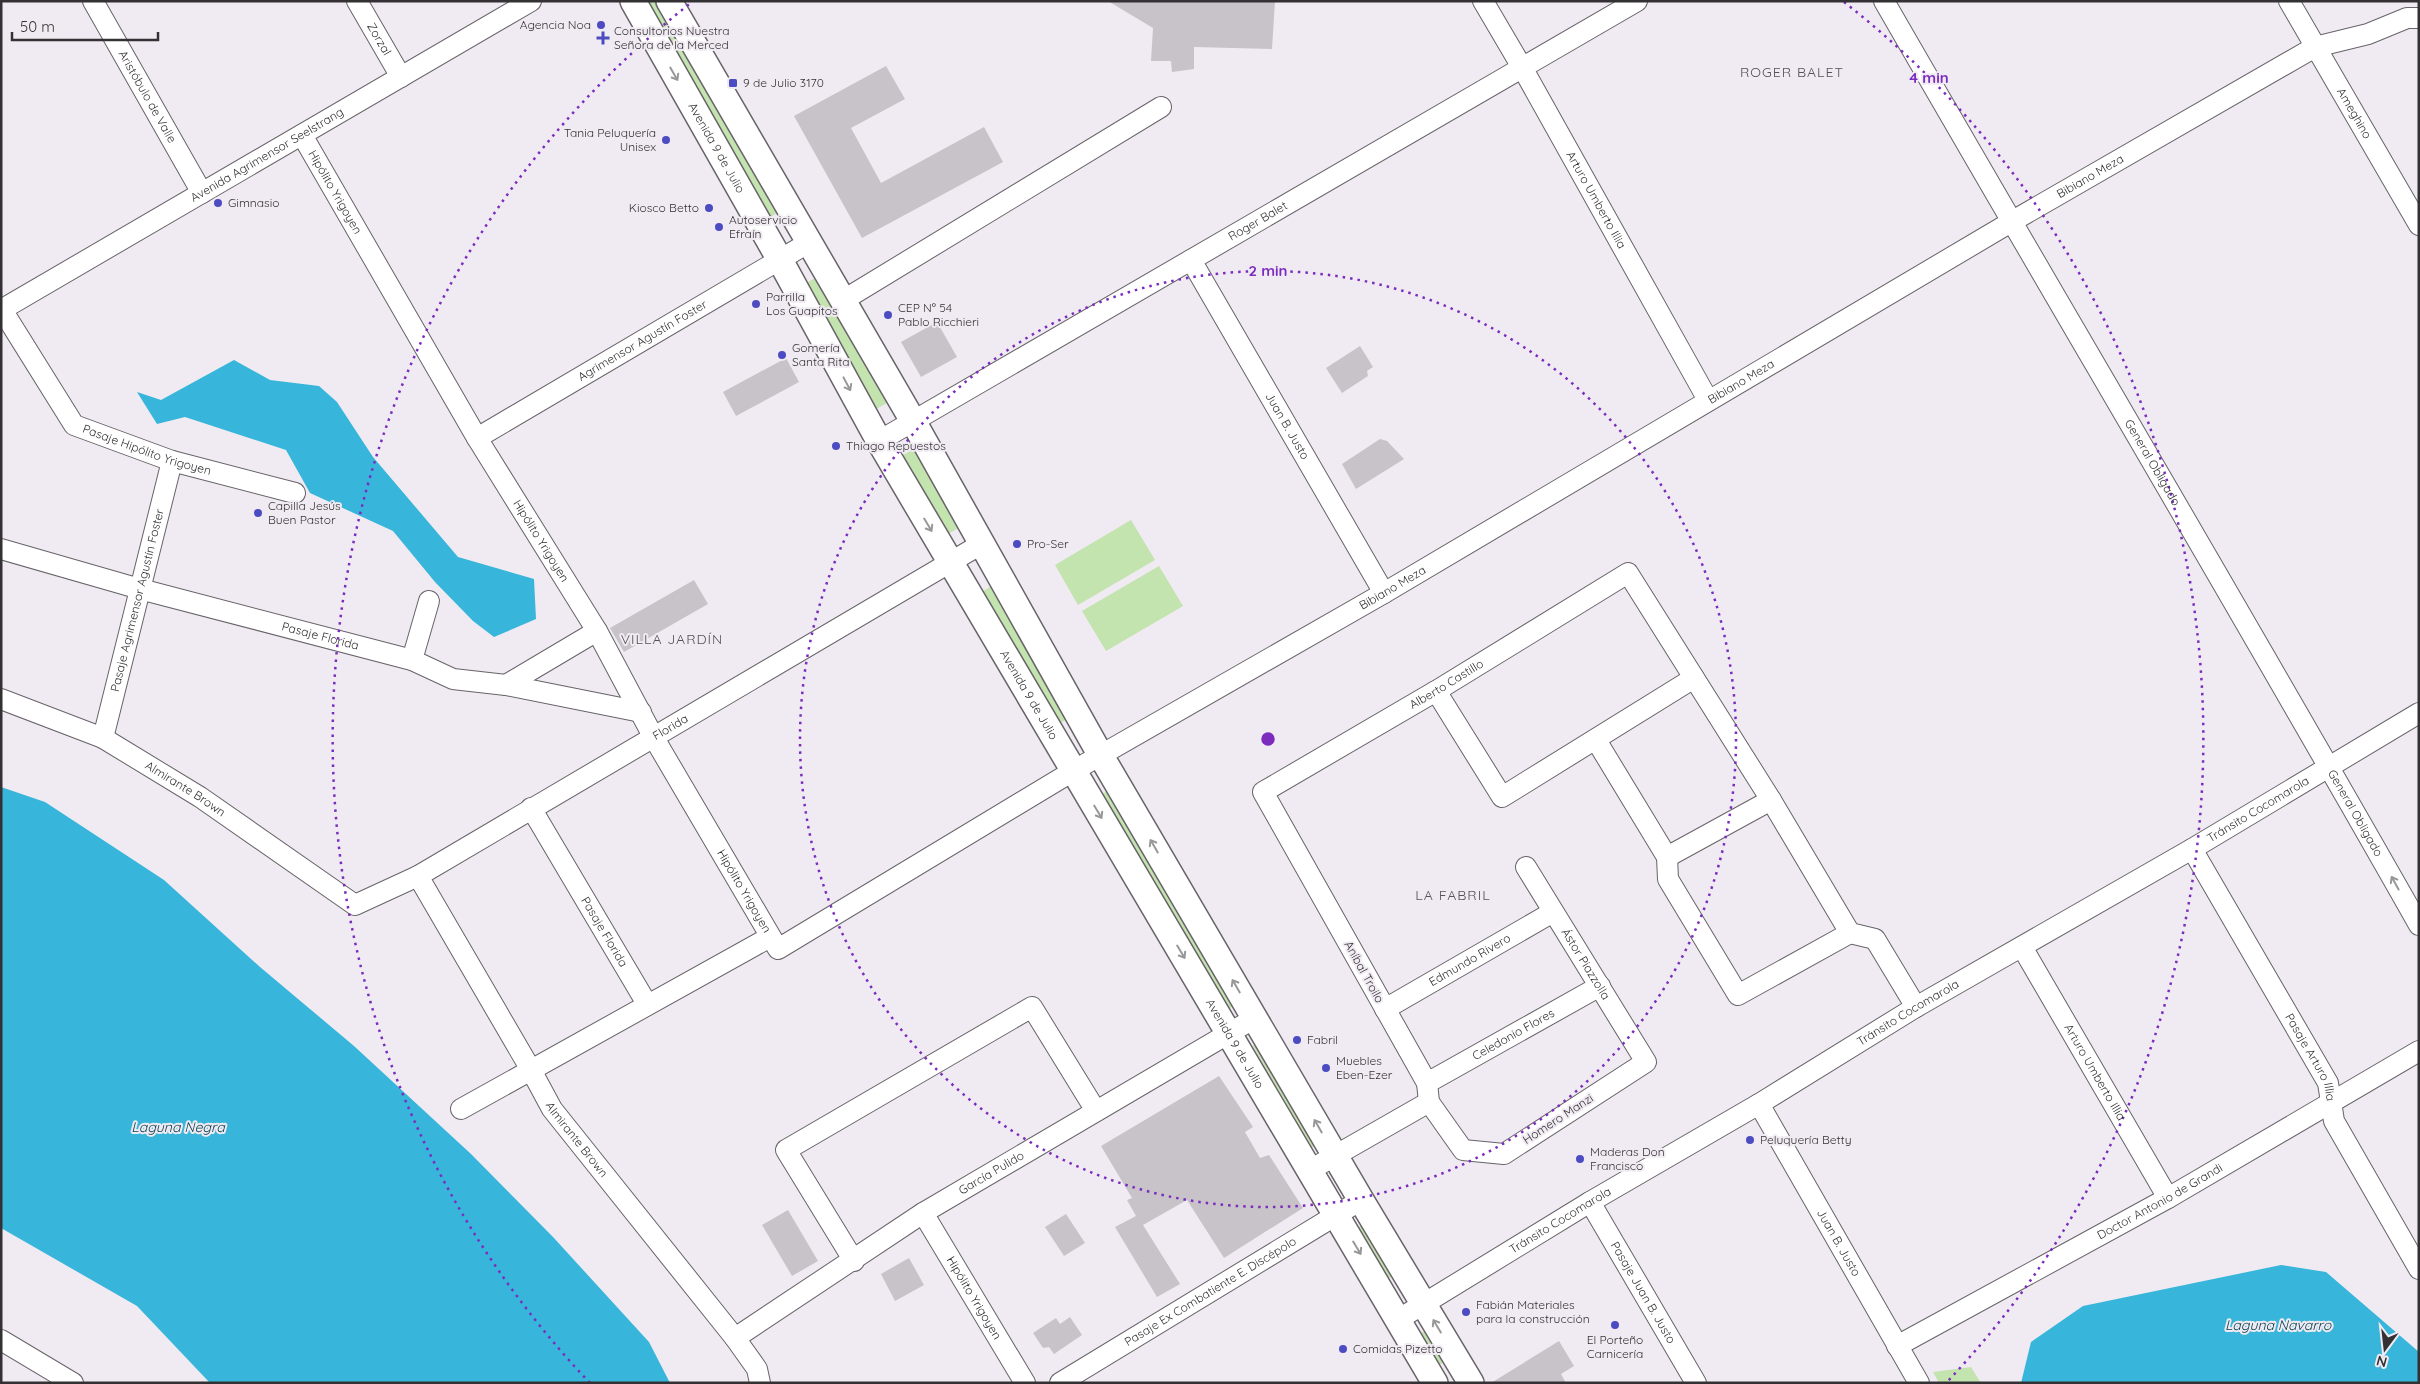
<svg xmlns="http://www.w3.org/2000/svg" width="2420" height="1384" viewBox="0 0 2420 1384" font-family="Quicksand,sans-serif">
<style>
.green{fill:#c3e3af}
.water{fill:#37b5da}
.building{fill:#c8c2c9}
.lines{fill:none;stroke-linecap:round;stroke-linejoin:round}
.minor-casing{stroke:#686369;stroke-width:22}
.major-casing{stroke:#686369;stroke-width:28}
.minor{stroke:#fff;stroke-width:20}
.major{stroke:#fff;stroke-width:25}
.oneway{stroke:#999899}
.ring{fill:none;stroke:#7b2cbf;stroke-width:2.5;stroke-dasharray:2.5 5}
.poi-dot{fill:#4c4bc1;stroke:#f0ebf2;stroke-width:2}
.labels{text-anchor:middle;stroke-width:4;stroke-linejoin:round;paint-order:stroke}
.poi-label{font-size:12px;fill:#333133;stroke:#f0ebf2;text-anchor:start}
.street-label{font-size:12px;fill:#333133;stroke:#f0ebf2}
.neighbourhood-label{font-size:14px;letter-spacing:1px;fill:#575258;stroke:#f0ebf2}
.water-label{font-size:14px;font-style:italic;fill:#053d4d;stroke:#f0ebf2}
.centre{fill:#7b2cbf;stroke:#f0ebf2;stroke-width:2.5}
.ring-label{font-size:15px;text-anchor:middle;font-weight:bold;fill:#7b2cbf;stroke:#f0ebf2;stroke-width:4;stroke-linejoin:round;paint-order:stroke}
</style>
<rect width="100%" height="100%" fill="#f0ebf2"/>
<g class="green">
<path d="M643 1H658L780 211 769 218Z"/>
<path d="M815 278 887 403 876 409 803 285Z"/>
<path d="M914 449 960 527 948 534 903 455Z"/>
<path d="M1131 520 1155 560 1078 605 1055 565Z"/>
<path d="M1159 566 1183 606 1106 651 1082 611Z"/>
<path d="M993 585 1070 717 1059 724 982 592Z"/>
<path d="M1112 788 1238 1004 1226 1010 1101 795Z"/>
<path d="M1259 1041 1319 1143 1311 1148 1253 1046Z"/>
<path d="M1365 1223 1396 1276 1388 1278 1357 1228Z"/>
<path d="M1427 1329 1446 1361 1439 1365 1420 1334Z"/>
<path d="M1971 1367 1981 1383H1939L1933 1372Z"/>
</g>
<g class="water">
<path d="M234 360 270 380 319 386 337 402 373 457 458 557 534 579 536 619 494 637 473 621 435 582 393 531 310 493 286 450 185 417 157 424 137 392 161 400Z"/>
<path d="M1 787 45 802 164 880 260 967 354 1046 471 1154 553 1237 649 1342 670 1383H210L137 1306 1 1228Z"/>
<path d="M2281 1265 2326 1272 2419 1352V1383H2021L2031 1342 2083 1306Z"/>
</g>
<g class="building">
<path d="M1108 1H1275L1272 49 1194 47V69L1172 72 1171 61H1151L1153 28Z"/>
<path d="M886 66 905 99 851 128 881 183 984 127 1003 162 862 238 794 116Z"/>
<path d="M937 322 957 357 921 377 901 342Z"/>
<path d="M1360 346 1373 367 1367 371 1368 376 1342 393 1326 368Z"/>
<path d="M786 358 799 382 736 416 723 392Z"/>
<path d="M1380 439 1387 441 1404 459 1356 489 1342 464Z"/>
<path d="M694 580 708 604 624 652 610 628Z"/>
<path d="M1219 1076 1253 1127 1245 1132 1260 1158 1269 1155 1303 1208 1224 1258 1187 1200 1143 1225 1180 1284 1157 1297 1115 1227 1136 1216 1127 1200 1132 1198 1101 1146Z"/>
<path d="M788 1210 818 1261 792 1276 762 1225Z"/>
<path d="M1066 1214 1085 1243 1064 1256 1045 1227Z"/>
<path d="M909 1258 924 1285 895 1301 881 1274Z"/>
<path d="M1070 1317 1082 1335 1054 1354 1049 1347 1043 1348 1033 1333 1056 1318 1060 1324Z"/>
<path d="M1559 1341 1574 1366 1561 1374 1566 1383H1491Z"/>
</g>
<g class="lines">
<defs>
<g id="minor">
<path id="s1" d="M93 1 202 193"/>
<path id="s2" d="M357 1 401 77"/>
<path id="s3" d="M1483 1 1523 69 1708 400"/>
<path id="s4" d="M1884 1C2062 310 2244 616 2419 925"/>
<path id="s5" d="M2289 1 2419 225"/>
<path id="s6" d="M302 135 477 438 597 631 654 738 778 949 1073 771 1384 593 2011 222 2315 47 2368 34 2407 18H2419"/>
<path id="s7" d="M1191 260 1384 593"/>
<path d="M842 301 1161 107"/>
<path id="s8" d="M1 308 74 425 172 461 295 493"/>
<path id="s9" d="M1 310 531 1"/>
<path id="s10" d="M477 438 808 243"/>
<path id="s11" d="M879 441 1637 1"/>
<path id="s12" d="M1 549 140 589 412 660 453 679 506 685 641 712"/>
<path d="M412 660 429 601"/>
<path d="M506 685 597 631"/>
<path d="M1436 691 1502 797 1694 678"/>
<path id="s13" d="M1 699 103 738 200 797 355 905 418 876 983 543"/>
<path id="s14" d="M103 738 172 461"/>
<path d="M1596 740 1667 857 1668 879 1738 995 1850 933"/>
<path id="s15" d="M531 808 647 1004"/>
<path id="s16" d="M2192 849 2328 1083 2334 1121 2419 1269"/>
<path d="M1667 857 1771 800"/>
<path id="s17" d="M1526 867 1646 1062 1504 1154 1463 1150 1429 1102 1427 1083 1263 792 1436 691 1628 573 1771 800 1850 933 1875 939 1916 1007"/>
<path id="s18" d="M418 876 531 1070 552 1109 735 1338 757 1369 760 1383"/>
<path id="s19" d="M2022 947 2168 1198"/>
<path id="s20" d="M1385 1009 1553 912"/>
<path id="s21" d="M1427 1083 1600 986"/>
<path id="s22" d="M1759 1104 1919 1383"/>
<path d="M461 1109 770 937"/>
<path d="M1310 1170 1429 1102"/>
<path id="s23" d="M1590 1202 1696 1383"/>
<path id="s24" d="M923 1213 1025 1383"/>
<path d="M854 1261 786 1150 1032 1007 1096 1111"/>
<path id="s25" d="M1399 1319 1590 1202 1759 1104 1916 1007 2192 849 2419 713"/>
<path id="s26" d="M735 1338 923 1213 1255 1018"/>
<path d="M1 1340 73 1383"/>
<path id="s27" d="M1897 1346 2168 1198 2419 1051"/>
<path id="s28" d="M1060 1383 1361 1200"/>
</g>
<g id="major">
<path id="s29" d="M633 1 780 260 879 441 1435 1383"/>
<path d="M669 1 913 421 1101 756 1361 1200 1471 1383"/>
</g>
</defs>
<use href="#minor" class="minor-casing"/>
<use href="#major" class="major-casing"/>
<use href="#minor" class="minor"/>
<use href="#major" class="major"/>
</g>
<defs><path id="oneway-shaft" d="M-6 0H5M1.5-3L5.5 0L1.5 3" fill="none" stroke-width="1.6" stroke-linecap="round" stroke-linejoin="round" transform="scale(1.25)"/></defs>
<g class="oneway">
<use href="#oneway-shaft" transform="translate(674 74) rotate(60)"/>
<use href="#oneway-shaft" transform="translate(847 384) rotate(62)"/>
<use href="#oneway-shaft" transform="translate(928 525) rotate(59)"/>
<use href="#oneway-shaft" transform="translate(1098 812) rotate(59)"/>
<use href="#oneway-shaft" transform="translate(1154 846) rotate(-120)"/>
<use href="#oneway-shaft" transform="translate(2395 883) rotate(-119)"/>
<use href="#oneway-shaft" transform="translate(1181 952) rotate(59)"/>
<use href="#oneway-shaft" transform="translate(1236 986) rotate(-120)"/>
<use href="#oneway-shaft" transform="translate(1318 1126) rotate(-120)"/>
<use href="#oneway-shaft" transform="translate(1357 1248) rotate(59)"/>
<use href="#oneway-shaft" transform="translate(1437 1326) rotate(-121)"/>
</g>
<g class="ring">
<circle cx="1268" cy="739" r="468"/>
<path d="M590 1383A935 935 0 0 1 692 2M1844 2A935 935 0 0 1 1946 1383"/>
</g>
<g class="poi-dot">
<circle cx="601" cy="25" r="5"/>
<path d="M600.5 30.5h5v5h5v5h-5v5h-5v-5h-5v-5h5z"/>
<rect x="728" y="78" width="10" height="10" rx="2.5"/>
<circle cx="666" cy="140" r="5"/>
<circle cx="218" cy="203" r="5"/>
<circle cx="709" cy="208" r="5"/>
<circle cx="719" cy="227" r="5"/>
<circle cx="756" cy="304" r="5"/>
<circle cx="888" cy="315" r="5"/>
<circle cx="782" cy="355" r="5"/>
<circle cx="836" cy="446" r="5"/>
<circle cx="258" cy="513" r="5"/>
<circle cx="1017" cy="544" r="5"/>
<circle cx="1297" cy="1040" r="5"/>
<circle cx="1326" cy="1068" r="5"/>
<circle cx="1750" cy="1140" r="5"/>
<circle cx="1580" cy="1159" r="5"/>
<circle cx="1466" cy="1312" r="5"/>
<circle cx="1615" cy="1325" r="5"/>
<circle cx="1343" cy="1349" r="5"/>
</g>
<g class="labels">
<g class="poi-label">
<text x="591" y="29" text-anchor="end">Agencia Noa</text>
<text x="614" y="35">Consultorios Nuestra<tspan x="614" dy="14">Señora de la Merced</tspan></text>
<text x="743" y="87">9 de Julio 3170</text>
<text x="656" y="137" text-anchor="end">Tania Peluquería<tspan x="656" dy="14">Unisex</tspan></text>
<text x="228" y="207">Gimnasio</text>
<text x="699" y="212" text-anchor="end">Kiosco Betto</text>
<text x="729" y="224">Autoservicio<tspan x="729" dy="14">Efraín</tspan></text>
<text x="766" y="301">Parrilla<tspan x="766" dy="14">Los Guapitos</tspan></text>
<text x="898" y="312">CEP Nº 54<tspan x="898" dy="14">Pablo Ricchieri</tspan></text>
<text x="792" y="352">Gomería<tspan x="792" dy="14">Santa Rita</tspan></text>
<text x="846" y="450">Thiago Repuestos</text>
<text x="268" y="510">Capilla Jesús<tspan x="268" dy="14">Buen Pastor</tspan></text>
<text x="1027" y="548">Pro-Ser</text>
<text x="1307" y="1044">Fabril</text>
<text x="1336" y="1065">Muebles<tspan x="1336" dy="14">Eben-Ezer</tspan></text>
<text x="1760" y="1144">Peluquería Betty</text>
<text x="1590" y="1156">Maderas Don<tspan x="1590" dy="14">Francisco</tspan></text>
<text x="1476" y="1309">Fabián Materiales<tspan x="1476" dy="14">para la construcción</tspan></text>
<text x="1615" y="1344" text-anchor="middle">El Porteño<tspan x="1615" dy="14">Carnicería</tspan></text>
<text x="1353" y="1353">Comidas Pizetto</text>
</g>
<g class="street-label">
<text dy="4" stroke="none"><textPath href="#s2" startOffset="44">Zorzal</textPath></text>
<text dy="4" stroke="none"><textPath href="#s1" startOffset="110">Aristóbulo de Valle</textPath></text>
<text dy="4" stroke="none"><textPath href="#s5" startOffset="130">Ameghino</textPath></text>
<text dy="4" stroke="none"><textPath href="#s29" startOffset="169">Avenida 9 de Julio</textPath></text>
<text dy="4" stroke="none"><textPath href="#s9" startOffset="308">Avenida Agrimensor Seelstrang</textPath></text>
<text dy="4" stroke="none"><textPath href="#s6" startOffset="2466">Bibiano Meza</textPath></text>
<text dy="4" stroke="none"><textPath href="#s6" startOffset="66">Hipólito Yrigoyen</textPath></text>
<text dy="4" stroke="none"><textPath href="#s3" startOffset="229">Arturo Umberto Illia</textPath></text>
<text dy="4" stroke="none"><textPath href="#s11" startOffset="438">Roger Balet</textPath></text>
<text dy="4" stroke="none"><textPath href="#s10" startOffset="192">Agrimensor Agustín Foster</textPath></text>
<text dy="4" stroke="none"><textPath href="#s6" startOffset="2061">Bibiano Meza</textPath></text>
<text dy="4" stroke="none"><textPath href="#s7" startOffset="192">Juan B. Justo</textPath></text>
<text dy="4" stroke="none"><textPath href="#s8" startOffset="215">Pasaje Hipólito Yrigoyen</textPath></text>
<text dy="4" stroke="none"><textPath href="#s4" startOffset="534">General Obligado</textPath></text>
<text dy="4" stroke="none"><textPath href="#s6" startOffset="471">Hipólito Yrigoyen</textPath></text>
<text dy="4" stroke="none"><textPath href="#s6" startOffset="1656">Bibiano Meza</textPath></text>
<text dy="4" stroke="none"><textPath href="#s14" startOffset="142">Pasaje Agrimensor Agustín Foster</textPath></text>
<text dy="4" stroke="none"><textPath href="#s12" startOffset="331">Pasaje Florida</textPath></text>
<text dy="4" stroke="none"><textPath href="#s17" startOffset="1064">Alberto Castillo</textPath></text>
<text dy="4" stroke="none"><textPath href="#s29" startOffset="799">Avenida 9 de Julio</textPath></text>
<text dy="4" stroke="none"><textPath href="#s13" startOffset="774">Florida</textPath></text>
<text dy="4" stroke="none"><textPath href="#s13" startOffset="206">Almirante Brown</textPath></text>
<text dy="4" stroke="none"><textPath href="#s25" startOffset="999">Tránsito Cocomarola</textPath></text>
<text dy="4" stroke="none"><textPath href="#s4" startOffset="939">General Obligado</textPath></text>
<text dy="4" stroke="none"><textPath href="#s6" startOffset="876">Hipólito Yrigoyen</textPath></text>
<text dy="4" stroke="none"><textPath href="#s15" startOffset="144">Pasaje Florida</textPath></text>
<text dy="4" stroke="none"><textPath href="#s20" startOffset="98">Edmundo Rivero</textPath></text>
<text dy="4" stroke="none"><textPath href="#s17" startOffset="114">Ástor Piazzolla</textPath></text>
<text transform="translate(1364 972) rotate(61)" y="4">Aníbal Troilo</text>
<text dy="4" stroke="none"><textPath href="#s25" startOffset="594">Tránsito Cocomarola</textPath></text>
<text dy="4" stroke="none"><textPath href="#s21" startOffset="99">Celedonio Flores</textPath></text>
<text dy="4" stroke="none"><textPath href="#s29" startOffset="1204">Avenida 9 de Julio</textPath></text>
<text dy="4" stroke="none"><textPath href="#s16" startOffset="240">Pasaje Arturo Illia</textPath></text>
<text dy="4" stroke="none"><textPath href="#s19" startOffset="145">Arturo Umberto Illia</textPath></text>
<text transform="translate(1558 1119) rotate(-33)" y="4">Homero Manzi</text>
<text dy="4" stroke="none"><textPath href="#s18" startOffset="308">Almirante Brown</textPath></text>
<text dy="4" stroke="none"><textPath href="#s26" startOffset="305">García Pulido</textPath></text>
<text dy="4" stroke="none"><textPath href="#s27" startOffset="300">Doctor Antonio de Grandi</textPath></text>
<text dy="4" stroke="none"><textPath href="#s25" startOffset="189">Tránsito Cocomarola</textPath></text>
<text dy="4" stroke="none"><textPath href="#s22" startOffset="160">Juan B. Justo</textPath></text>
<text dy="4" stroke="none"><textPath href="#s28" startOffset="176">Pasaje Ex Combatiente E. Discépolo</textPath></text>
<text dy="4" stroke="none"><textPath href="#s23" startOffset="105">Pasaje Juan B. Justo</textPath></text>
<text dy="4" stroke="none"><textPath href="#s24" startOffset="99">Hipólito Yrigoyen</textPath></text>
</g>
<g class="neighbourhood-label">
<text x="1792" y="77">ROGER BALET</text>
<text x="672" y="644">VILLA JARDÍN</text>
<text x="1453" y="900">LA FABRIL</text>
</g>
<g class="water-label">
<text x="178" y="1132">Laguna Negra</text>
<text x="2278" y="1330">Laguna Navarro</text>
</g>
</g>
<circle cx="1268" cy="739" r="8" class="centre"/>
<g class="ring-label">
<text x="1929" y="83">4 min</text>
<text x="1268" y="276">2 min</text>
</g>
<rect width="2420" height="1384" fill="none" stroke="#333133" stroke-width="5"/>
<g transform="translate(2385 1349) rotate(195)" stroke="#f0ebf2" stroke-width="4" paint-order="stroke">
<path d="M0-4L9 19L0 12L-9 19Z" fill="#333133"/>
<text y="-8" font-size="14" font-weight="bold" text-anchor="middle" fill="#333133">N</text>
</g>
<path d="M12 32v8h146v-8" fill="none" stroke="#333133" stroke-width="2.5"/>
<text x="20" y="32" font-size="15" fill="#333133" stroke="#f0ebf2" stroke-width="4" paint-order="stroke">50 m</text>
</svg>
